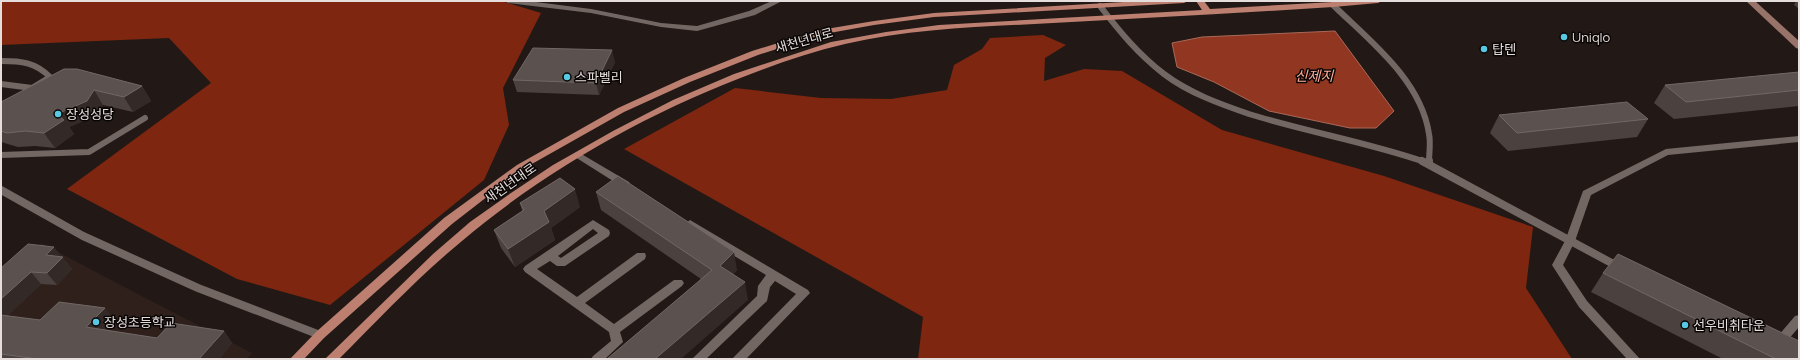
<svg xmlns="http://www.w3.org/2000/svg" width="1800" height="360" viewBox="0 0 1800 360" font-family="Manrope,'Noto Sans KR',sans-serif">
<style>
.built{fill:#2f201c}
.forest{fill:#7e260f}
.water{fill:#903621;stroke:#aa6859}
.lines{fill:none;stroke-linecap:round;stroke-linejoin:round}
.lane-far1{stroke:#736764;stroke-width:6}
.lane{stroke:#736764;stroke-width:8}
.street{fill:#736764;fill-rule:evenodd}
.secondary{fill:#98736a;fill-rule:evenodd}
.primary{fill:#bd7f6f;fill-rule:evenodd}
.wall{fill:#4b413e}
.shaded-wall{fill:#332a27}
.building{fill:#5b524f;stroke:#716865}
.poi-dot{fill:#57c9e2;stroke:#090505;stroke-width:1.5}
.labels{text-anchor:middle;stroke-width:3;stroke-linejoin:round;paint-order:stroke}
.poi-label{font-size:13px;fill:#e5dedc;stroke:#090505;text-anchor:start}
.street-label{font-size:13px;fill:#e5dedc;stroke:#090505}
.water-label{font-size:14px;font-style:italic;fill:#faae9b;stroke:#090505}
</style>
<rect width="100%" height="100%" fill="#221916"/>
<path class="built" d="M41 243 130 290 252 353 246 359H1V276Z"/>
<g class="forest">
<path d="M1 1H501L541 13 503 88 509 125 484 180 330 305 237 279 67 189 211 83 169 38 1 45Z"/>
<path d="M1043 35 1066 45 1045 58 1044 81 1084 69 1122 71 1222 130 1384 176 1533 227 1526 288 1572 359H918L923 317 624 149 735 88 821 98 891 99 947 90 954 65 982 49 990 38Z"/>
</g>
<path class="water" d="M1335 31 1394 111 1376 128H1350L1269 111 1214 82 1177 67 1172 43 1202 37Z"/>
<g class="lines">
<g class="lane-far1">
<path d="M1333 5C1370 41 1421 80 1429 134 1431 143 1429 153 1429 162"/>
<path d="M1100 6C1120 32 1138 54 1164 74 1189 93 1220 104 1249 114 1307 132 1367 142 1425 162"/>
<path d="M1 61C21 61 35 62 50 77L32 88 1 84"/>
<path d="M1 155 89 152 145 118"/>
</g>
<g class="lane">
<path d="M1422 161 1619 267"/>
<path d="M1429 163V161"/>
<path d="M1 190 83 236 198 288 320 335"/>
</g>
<g class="street">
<path d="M504 1H528L591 9 661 23 697 26 749 11 772 1H782L755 15 697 31 661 27 591 13 508 3Z"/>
<path d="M1799 136V142L1668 155 1591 195 1575 241 1563 265 1587 301 1640 359H1627L1579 307 1552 265 1565 241 1583 191 1666 149Z"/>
<path d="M578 152 629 182 630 184 629 186H621L575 157 573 155 575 153Z"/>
<path d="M593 220 609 230 610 233 609 236 565 266H557L550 261 537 269 577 297 637 253H645L646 256 645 259 585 303 614 324 674 280H682L684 283 682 286 620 332 623 342 605 359H591L593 356 611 341 609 332 525 272 523 269 525 266ZM593 229 598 233 561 258 558 256Z"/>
<path d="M690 220 808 290 810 293 746 359H732L796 294 775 281 770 287 767 301 706 359H692L757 296 758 286 766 275 686 227 685 224Z"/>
<path d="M1799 315V327L1781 348 1777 350 1773 348 1771 345 1773 342 1795 316Z"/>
</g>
<path class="secondary" d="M1746 1H1755L1799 41V49L1796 48Z"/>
<g class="primary">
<path d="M1141 1H1188L1184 3 934 17 874 25 824 34 758 55 690 82 624 112 523 169 452 224 324 338 304 359H290L316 332 444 218 517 165 618 108 684 78 752 51 820 30 874 21 934 13Z"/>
<path d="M1196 1H1204L1210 9 1351 1H1382L1378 3 1333 7C1239 13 1147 18 1053 23 984 27 914 28 845 44 815 51 785 61 756 72 651 111 548 168 462 241 418 277 379 319 339 359H325L433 254 470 222 511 193 553 165 613 131 673 100 734 74 831 42 886 32 939 25 1202 10Z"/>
</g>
</g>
<g class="wall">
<path d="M1796 1H1799V9L1794 5Z"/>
<path d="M615 62 599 95 517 92 513 80Z"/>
<path d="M64 69 142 86 151 101 133 112 103 105 97 115 69 127 74 134 55 148 35 146 18 147 1 142V102Z"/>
<path d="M1799 72V106L1674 119 1654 103 1665 85Z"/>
<path d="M1499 115 1648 119 1637 137 1508 151 1490 133Z"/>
<path d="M596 192 737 270 733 274 748 300 701 279 601 210Z"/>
<path d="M520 203 580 207 551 228 555 240 515 267 501 248 494 230 522 211Z"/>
<path d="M62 257 72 269 57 285 41 284 7 316 40 320H115L105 330 157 338 224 331 232 343 219 359H1V268Z"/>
<path d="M1603 273 1799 359H1723L1591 292Z"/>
</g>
<g class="shaded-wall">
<path d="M612 50 615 62 599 95 596 83Z"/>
<path d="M142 86 151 101 133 112 124 97Z"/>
<path d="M94 90 103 105 97 115 69 127 74 134 55 148 44 133 57 114Z"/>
<path d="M575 189 580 207 551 228 555 240 515 267 508 249 544 211Z"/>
<path d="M54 247 72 269 57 285 47 273 46 255Z"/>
<path d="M734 252 737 270 723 284 720 266Z"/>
<path d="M31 272 41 284 1 322V299Z"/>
<path d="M745 282 748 300 681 359H655Z"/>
<path d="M105 308 115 320 96 340 86 327Z"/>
<path d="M224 331 232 343 219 359H199Z"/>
</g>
<g class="building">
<path d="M533 48 612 50 596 83 513 80Z"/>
<path d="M64 69H77L142 86 124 97 94 90 87 101 57 114 64 120 44 133 25 131 7 133 1 131V102Z"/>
<path d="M1799 72V90L1686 102 1665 85Z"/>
<path d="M1627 102 1648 119 1517 133 1499 115Z"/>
<path d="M618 176 734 252 720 266 745 282 655 359H607L712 270 596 192Z"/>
<path d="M560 178 575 189 544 211 549 222 508 249 494 230 524 210 520 203Z"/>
<path d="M28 244 54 247 46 255 63 257 47 273 31 272 1 299V268Z"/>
<path d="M1618 254 1799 341V359H1776L1603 273Z"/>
<path d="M59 302 105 308 86 327 157 338 171 323 224 331 199 359H38L1 354V315L40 320Z"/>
</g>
<g class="poi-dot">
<circle cx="1564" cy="37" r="4"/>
<circle cx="1484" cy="49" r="4"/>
<circle cx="567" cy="77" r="4"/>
<circle cx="58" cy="114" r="4"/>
<circle cx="96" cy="322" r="4"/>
<circle cx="1685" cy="325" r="4"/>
</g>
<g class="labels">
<g class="poi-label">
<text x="1572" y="42">Uniqlo</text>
<text x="1492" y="54">탑텐</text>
<text x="575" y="82">스파벨리</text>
<text x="66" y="119">장성성당</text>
<text x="104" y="327">장성초등학교</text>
<text x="1693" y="330">선우비취타운</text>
</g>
<g class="street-label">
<text transform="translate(804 40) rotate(-16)" y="5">새천년대로</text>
<text transform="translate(510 183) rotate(-35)" y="5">새천년대로</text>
</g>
<g class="water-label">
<text x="1314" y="81">신제지</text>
</g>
</g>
<rect width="1800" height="360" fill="none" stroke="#e5dedc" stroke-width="4"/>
</svg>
